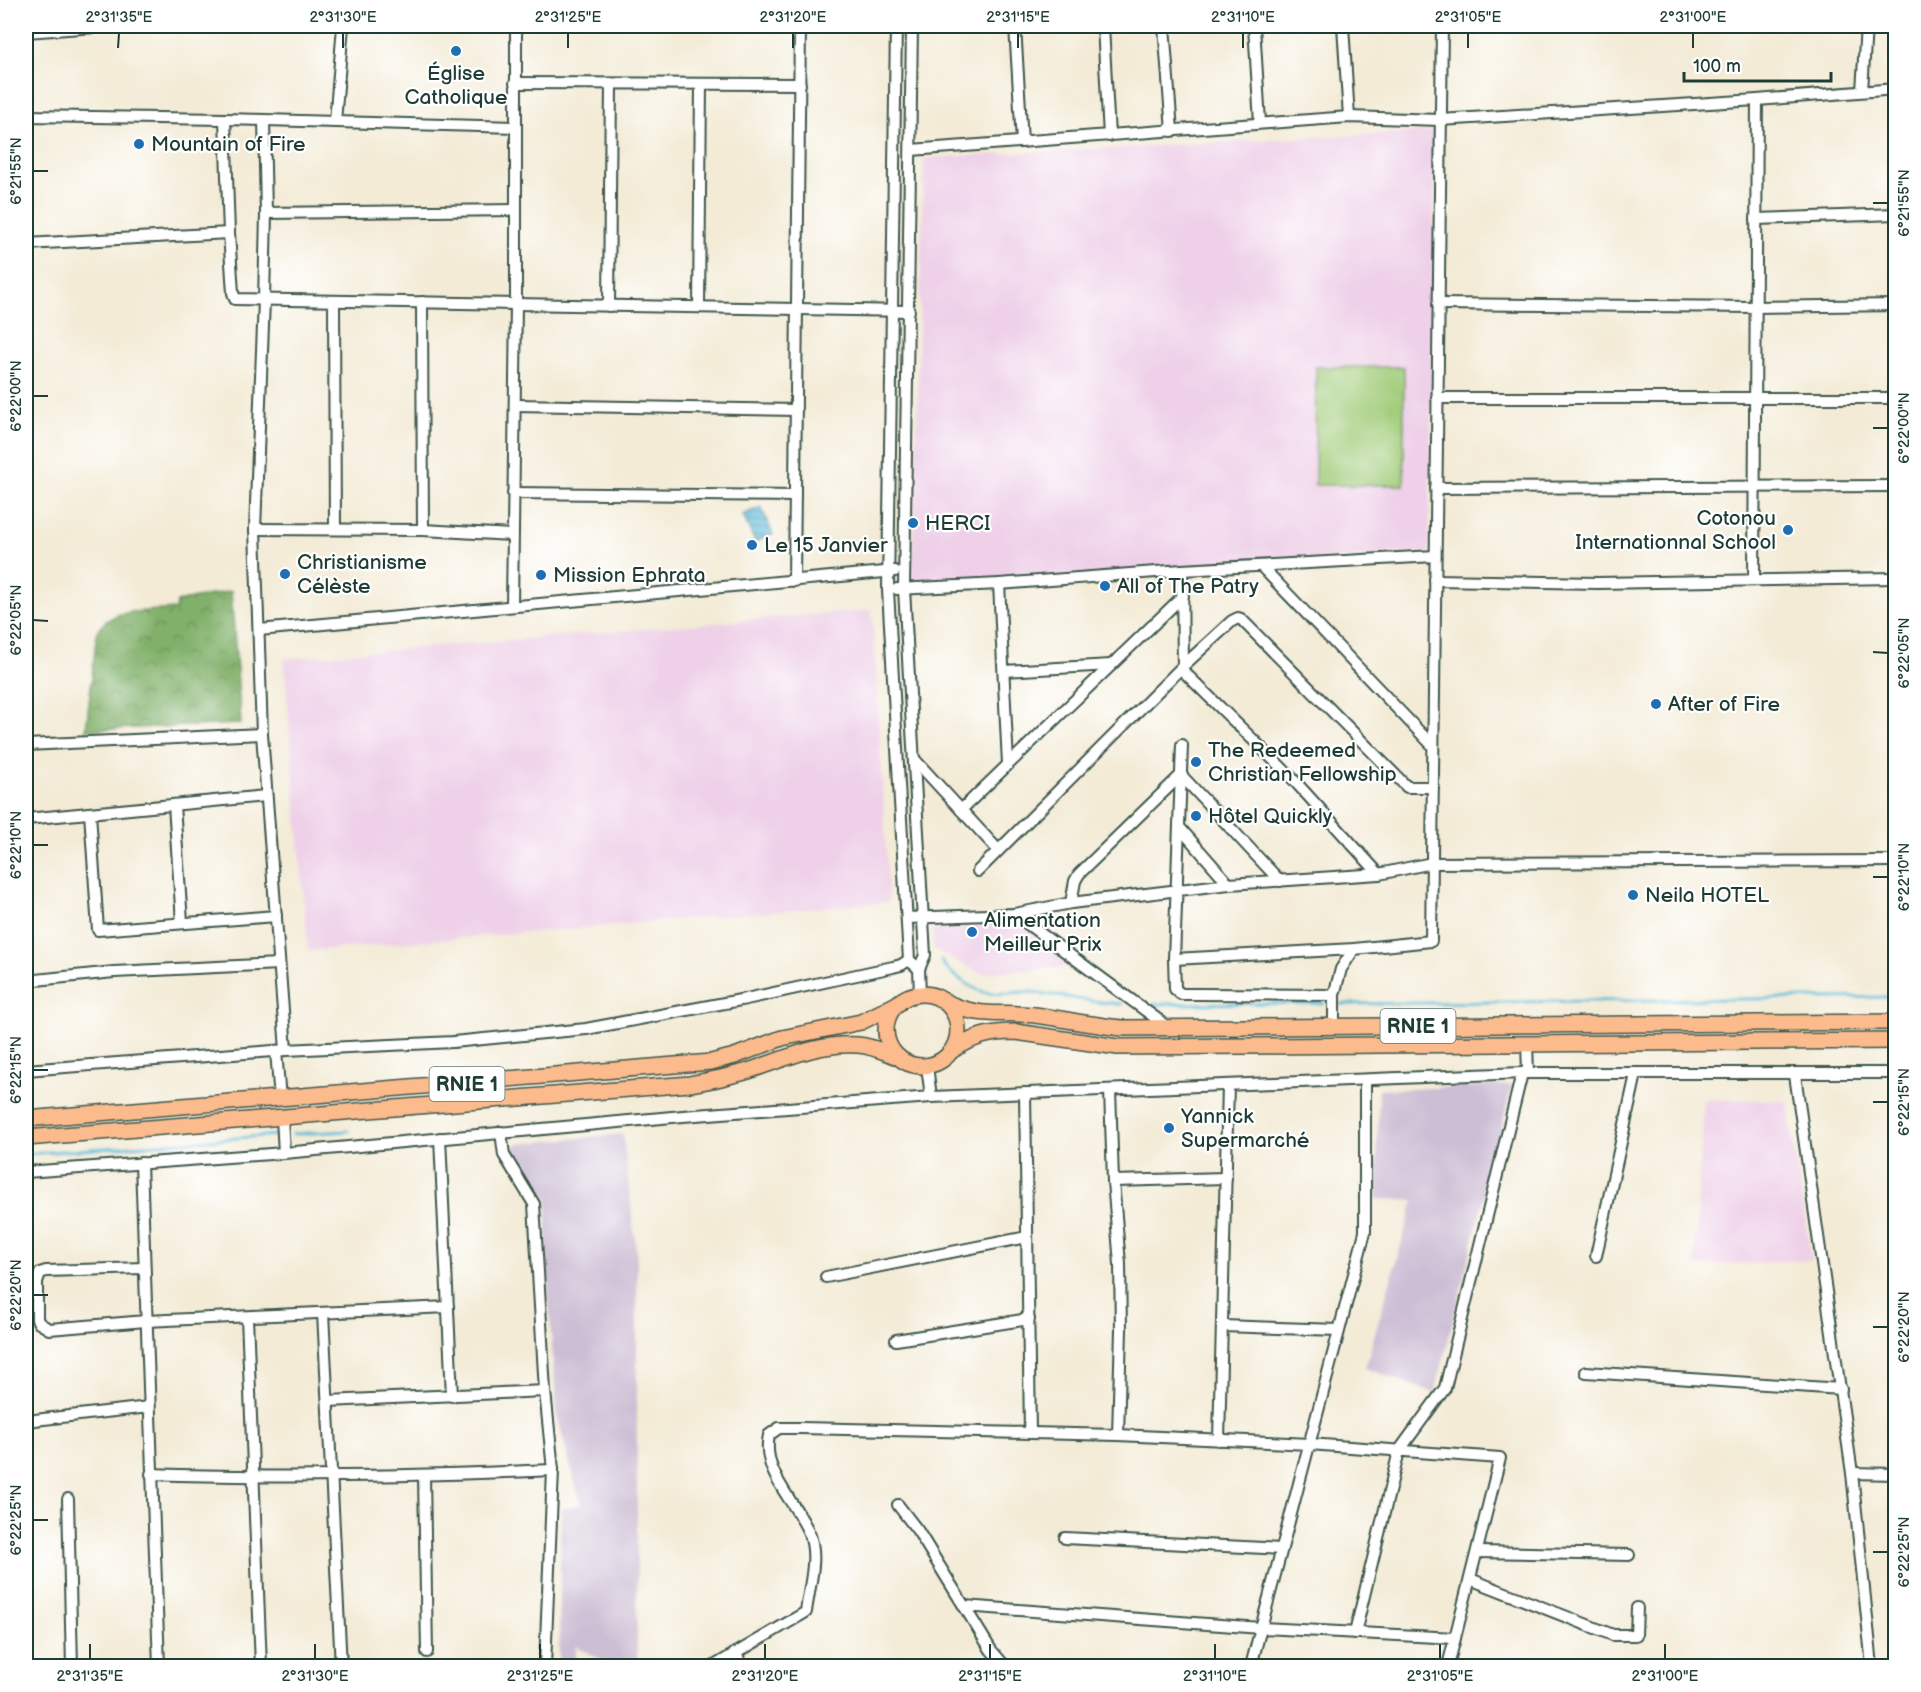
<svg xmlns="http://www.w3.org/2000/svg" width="1921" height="1692" viewBox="0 0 1921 1692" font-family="'Balsamiq Sans',sans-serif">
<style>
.built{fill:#eed0e8}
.industrial{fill:#ccbed4}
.forest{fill:url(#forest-crowns);stroke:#50764e;stroke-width:1.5}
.pitch{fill:#a1cc79;stroke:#608456;stroke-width:1.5}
.water{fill:url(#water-rules);stroke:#3d7c86;stroke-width:1.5}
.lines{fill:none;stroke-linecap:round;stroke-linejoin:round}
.stream{stroke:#5bbad9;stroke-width:3}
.minor-casing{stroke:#3f574c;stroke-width:14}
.highway-casing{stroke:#3f574c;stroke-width:18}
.minor{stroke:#fff;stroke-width:10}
.highway{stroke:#fbbb8c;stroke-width:15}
.ticks{fill:none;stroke:#1f3d34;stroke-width:2}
.poi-dot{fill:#1f6fb2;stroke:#fff;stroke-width:2}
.labels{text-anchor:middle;stroke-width:4.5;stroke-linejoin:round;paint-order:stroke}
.shield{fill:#fff;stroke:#627771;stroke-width:1.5}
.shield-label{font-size:20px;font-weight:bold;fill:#1f3d34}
.poi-label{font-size:21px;fill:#1f3d34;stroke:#fff;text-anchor:start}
.neatline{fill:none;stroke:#1f3d34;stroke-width:2}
.ticks-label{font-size:15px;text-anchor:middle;fill:#1f3d34}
</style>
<defs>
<pattern id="forest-crowns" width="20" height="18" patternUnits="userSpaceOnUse" patternTransform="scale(1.5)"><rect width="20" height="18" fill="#80b069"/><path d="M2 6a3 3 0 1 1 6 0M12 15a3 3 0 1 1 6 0" fill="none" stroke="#689057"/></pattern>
<pattern id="water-rules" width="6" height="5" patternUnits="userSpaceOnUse" patternTransform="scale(1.5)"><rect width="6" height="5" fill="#5bbad9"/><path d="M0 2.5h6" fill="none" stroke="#4b98b1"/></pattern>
</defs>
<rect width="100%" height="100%" fill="#fff"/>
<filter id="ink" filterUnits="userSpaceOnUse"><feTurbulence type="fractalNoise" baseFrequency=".0167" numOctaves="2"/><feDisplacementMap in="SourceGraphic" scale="12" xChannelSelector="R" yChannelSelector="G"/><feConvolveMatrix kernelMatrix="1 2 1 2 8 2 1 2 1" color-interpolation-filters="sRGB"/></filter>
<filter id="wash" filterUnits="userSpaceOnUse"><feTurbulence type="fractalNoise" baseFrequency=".008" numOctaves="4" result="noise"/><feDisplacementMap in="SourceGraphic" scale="24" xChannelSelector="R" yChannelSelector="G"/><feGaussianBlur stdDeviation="1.35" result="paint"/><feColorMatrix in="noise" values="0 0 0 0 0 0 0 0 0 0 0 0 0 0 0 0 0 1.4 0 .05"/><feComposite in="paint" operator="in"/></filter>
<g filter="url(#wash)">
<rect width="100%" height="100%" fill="#f3ebd6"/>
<g class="built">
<path d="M1435 131 1429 552 912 587 924 158Z"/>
<path d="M872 610 889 902 308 951 284 659Z"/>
<path d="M1015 917 1071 967 980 973 934 949 931 921Z"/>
<path d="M1704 1099 1787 1101 1811 1260 1694 1266Z"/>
</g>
<g class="industrial">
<path d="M1512 1085 1435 1393 1365 1368 1414 1200 1376 1199 1379 1090Z"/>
<path d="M623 1134 637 1258V1665L613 1666 576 1646 575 1664 559 1661 561 1509 581 1505 557 1416 547 1275V1197L528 1179 520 1168 512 1149 517 1144Z"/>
</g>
<path class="forest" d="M231 591 241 724 86 730 97 631 106 621 117 615 131 612 176 609 177 602Z"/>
<path class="pitch" d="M1316 367H1404V485H1315Z"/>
<path class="water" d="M761 507 773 534 755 542 743 515Z"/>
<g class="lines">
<g class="stream">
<path d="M941 960C946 972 971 988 984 992 999 996 1015 991 1030 992 1061 995 1091 1003 1122 1004"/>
<path d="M1154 1004 1324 1003"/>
<path d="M1340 1004 1896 997"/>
<path d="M293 1134 348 1131"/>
<path d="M26 1154 276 1135"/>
</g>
</g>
</g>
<g filter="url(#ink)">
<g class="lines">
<defs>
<g id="minor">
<path d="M896 26 888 590 909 960 919 969"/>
<path d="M912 26 904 589 925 955 919 969 920 994"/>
<path d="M1015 26 1022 142"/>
<path d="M1103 26 1109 136"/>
<path d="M1164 26 1172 131"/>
<path d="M1254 26 1260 123"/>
<path d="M1343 26 1349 117"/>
<path d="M26 32 109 26"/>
<path d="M515 83 800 84"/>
<path d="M1862 91 1866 26"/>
<path d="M26 116 225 119 516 127"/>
<path d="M225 119 229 233 233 293 235 299 909 311"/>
<path d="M264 120 266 213 264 300 255 529 262 734 286 1050"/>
<path d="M335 122 343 26"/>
<path d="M911 150 1349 117 1440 120 1757 100 1896 89"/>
<path d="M266 213 515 210"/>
<path d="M1756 219 1896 214"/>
<path d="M26 244 229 233"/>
<path d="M334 301 335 529"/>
<path d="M422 302 423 530"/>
<path d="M1438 304 1755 307 1896 305"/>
<path d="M609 306 611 84"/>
<path d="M699 307 701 85"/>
<path d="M1437 398H1896"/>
<path d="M515 405 796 410"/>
<path d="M1436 488 1896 486"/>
<path d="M513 493 795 496"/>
<path d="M255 529 423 530 512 535"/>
<path d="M1261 566 1433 746"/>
<path d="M1182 570 1183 671 1291 777 1379 874"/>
<path d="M1754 579 1757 100"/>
<path d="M1435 580 1598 583 1896 578"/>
<path d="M794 581 800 26"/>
<path d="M999 584 1008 764"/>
<path d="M897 589 999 584 1182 570 1435 556"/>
<path d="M512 606 516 304V26"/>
<path d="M259 630 895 571"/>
<path d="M1004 671 1111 665"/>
<path d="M26 745 262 734"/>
<path d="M1182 745 1174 959 1175 989 1181 994H1195L1334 995"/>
<path d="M915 760 998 850"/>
<path d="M174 805 182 922"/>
<path d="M961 810 1183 596"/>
<path d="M90 813 98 930 276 916"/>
<path d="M26 819 266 796"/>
<path d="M1180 828 1229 884"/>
<path d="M978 871 1183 666 1232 621 1238 618 1241 619 1407 787H1433"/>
<path d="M1071 903 1075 881 1079 874 1181 775 1280 881"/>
<path d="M1014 914 1168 1027"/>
<path d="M907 918 1014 914 1071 903 1229 884 1379 874 1432 863 1896 861"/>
<path d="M1174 959 1354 949 1431 941 1442 26"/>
<path d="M26 981 114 972 279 964"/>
<path d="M1334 1026V995L1341 969 1354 949"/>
<path d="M1527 1044 1528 1073"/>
<path d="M276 1051 280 1099"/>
<path d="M927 1066 931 1097"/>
<path d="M26 1070 286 1050 453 1042 586 1029 746 999 893 967 901 965 909 960"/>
<path d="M1795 1075 1852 1473 1872 1666"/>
<path d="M1110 1090 1113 1181 1120 1264 1121 1330 1118 1435"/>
<path d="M1025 1093 1030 1432"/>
<path d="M282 1118 284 1153"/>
<path d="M501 1132 504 1155 534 1204 545 1391 553 1470 545 1666"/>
<path d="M440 1138 452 1396"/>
<path d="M141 1163 159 1666"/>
<path d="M26 1172 284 1153 683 1116 931 1097 1522 1073H1896"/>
<path d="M1113 1181 1226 1178"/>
<path d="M1596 1256 1636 1074"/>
<path d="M144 1268 46 1271 40 1273 37 1282V1319L39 1323 49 1329 146 1321 448 1307"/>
<path d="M826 1277 1027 1237"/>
<path d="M323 1313 341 1666"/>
<path d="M247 1317 261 1666"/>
<path d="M1223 1326 1339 1330"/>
<path d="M896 1340 1029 1319"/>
<path d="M1586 1372 1841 1389"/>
<path d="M328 1401 545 1391"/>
<path d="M26 1421 149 1407"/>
<path d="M1219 1440 1228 1085"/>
<path d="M1852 1473 1896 1474"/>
<path d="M151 1474C285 1479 419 1476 553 1470"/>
<path d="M424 1476 427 1652"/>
<path d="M68 1499 72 1666"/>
<path d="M898 1505 918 1531 991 1650 1005 1666"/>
<path d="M1065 1538 1282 1549"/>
<path d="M1477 1552 1629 1555"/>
<path d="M1470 1579 1613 1635H1636L1637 1608"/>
<path d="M964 1606 1261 1628 1455 1638"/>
<path d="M1355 1633 1399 1451 1445 1388 1522 1073"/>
<path d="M735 1653 743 1666"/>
<path d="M714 1666 806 1612C809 1587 819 1556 809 1533 795 1500 761 1473 769 1435L779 1428H801L1118 1435 1309 1444 1500 1458 1448 1666"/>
<path d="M1251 1666 1365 1232V1080"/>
</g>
<g id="highway">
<circle cx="922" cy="1030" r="36"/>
<path d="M944 1001C979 1019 999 1011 1035 1015 1064 1019 1092 1025 1122 1028L1896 1022"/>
<path d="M953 1050C975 1036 989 1032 1016 1032L1118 1047 1896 1041"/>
<path d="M26 1119 711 1062 735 1056 782 1038 861 1022 899 1003"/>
<path d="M26 1138 690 1084C709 1081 727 1077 745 1072 782 1060 818 1042 858 1045 872 1046 885 1052 898 1057"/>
</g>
</defs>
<use href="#minor" class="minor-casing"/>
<use href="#highway" class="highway-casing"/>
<use href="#minor" class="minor"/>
<use href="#highway" class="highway"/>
</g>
</g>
<path class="ticks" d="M118 48 119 33M343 48V33M568 48V33M793 48V33M1018 48V33M1243 48V33M1468 48V33M1693 48V33M33 171H48M1873 203H1888M33 396H48M1873 428H1888M33 620 48 621M1873 652 1888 653M33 845H48M1873 877H1888M33 1070H48M1873 1102H1888M33 1295H48M1873 1327H1888M33 1520H48M1873 1552H1888M90 1659V1644M315 1659V1644M540 1659V1644M765 1659V1644M990 1659V1644M1215 1659V1644M1440 1659V1644M1665 1659V1644"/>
<g class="poi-dot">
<circle cx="456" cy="51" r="6"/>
<circle cx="139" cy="144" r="6"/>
<circle cx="913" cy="523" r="6"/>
<circle cx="1788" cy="530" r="6"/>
<circle cx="752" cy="545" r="6"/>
<circle cx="285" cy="574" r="6"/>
<circle cx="541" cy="575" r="6"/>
<circle cx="1105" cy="586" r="6"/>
<circle cx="1656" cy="704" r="6"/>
<circle cx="1196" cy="762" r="6"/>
<circle cx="1196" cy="816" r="6"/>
<circle cx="1633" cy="895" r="6"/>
<circle cx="972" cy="932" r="6"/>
<circle cx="1169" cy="1128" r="6"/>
</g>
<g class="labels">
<g class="shield">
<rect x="1380.5" y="1009" width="75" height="34" rx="4.5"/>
<rect x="429.5" y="1067" width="75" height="34" rx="4.5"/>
</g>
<g class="shield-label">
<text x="1418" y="1033">RNIE 1</text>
<text x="467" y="1091">RNIE 1</text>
</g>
<g class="poi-label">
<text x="456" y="80" text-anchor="middle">Église<tspan x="456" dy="24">Catholique</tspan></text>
<text x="151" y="151">Mountain of Fire</text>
<text x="1776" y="525" text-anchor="end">Cotonou<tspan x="1776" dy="24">Internationnal School</tspan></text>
<text x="925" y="530">HERCI</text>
<text x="764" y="552">Le 15 Janvier</text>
<text x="297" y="569">Christianisme<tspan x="297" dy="24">Célèste</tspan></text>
<text x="553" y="582">Mission Ephrata</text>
<text x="1117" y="593">All of The Patry</text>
<text x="1668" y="711">After of Fire</text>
<text x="1208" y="757">The Redeemed<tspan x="1208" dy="24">Christian Fellowship</tspan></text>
<text x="1208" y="823">Hôtel Quickly</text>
<text x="1645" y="902">Neila HOTEL</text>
<text x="984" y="927">Alimentation<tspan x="984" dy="24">Meilleur Prix</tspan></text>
<text x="1181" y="1123">Yannick<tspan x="1181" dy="24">Supermarché</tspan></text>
</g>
</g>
<rect width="1921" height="1692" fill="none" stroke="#fff" stroke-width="66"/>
<path d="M1684 72v9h147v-9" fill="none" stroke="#1f3d34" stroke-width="3"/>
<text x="1693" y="72" font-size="18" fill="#1f3d34" stroke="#ffffff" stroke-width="4.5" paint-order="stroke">100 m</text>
<rect x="33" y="33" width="1855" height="1626" class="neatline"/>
<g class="ticks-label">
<text x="119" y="22">2°31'35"E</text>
<text x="343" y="22">2°31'30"E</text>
<text x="568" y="22">2°31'25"E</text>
<text x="793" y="22">2°31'20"E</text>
<text x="1018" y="22">2°31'15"E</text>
<text x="1243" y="22">2°31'10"E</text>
<text x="1468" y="22">2°31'05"E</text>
<text x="1693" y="22">2°31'00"E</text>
<text transform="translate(16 171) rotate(-90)" y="5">6°21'55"N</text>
<text transform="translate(1904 203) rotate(-90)" y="5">6°21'55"N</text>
<text transform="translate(16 396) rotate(-90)" y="5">6°22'00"N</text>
<text transform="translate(1904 428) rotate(-90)" y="5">6°22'00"N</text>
<text transform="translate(16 620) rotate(-90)" y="5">6°22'05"N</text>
<text transform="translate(1904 653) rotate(-90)" y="5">6°22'05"N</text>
<text transform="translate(16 845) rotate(-90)" y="5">6°22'10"N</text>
<text transform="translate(1904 877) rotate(-90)" y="5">6°22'10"N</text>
<text transform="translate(16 1070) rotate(-90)" y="5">6°22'15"N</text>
<text transform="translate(1904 1102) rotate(-90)" y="5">6°22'15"N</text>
<text transform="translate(16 1295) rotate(-90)" y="5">6°22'20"N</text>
<text transform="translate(1904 1327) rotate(-90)" y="5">6°22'20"N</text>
<text transform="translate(16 1520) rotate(-90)" y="5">6°22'25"N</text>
<text transform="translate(1904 1552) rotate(-90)" y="5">6°22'25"N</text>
<text x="90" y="1681">2°31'35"E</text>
<text x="315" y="1681">2°31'30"E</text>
<text x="540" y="1681">2°31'25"E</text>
<text x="765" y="1681">2°31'20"E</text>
<text x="990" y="1681">2°31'15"E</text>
<text x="1215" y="1681">2°31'10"E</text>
<text x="1440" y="1681">2°31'05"E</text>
<text x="1665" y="1681">2°31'00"E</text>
</g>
</svg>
